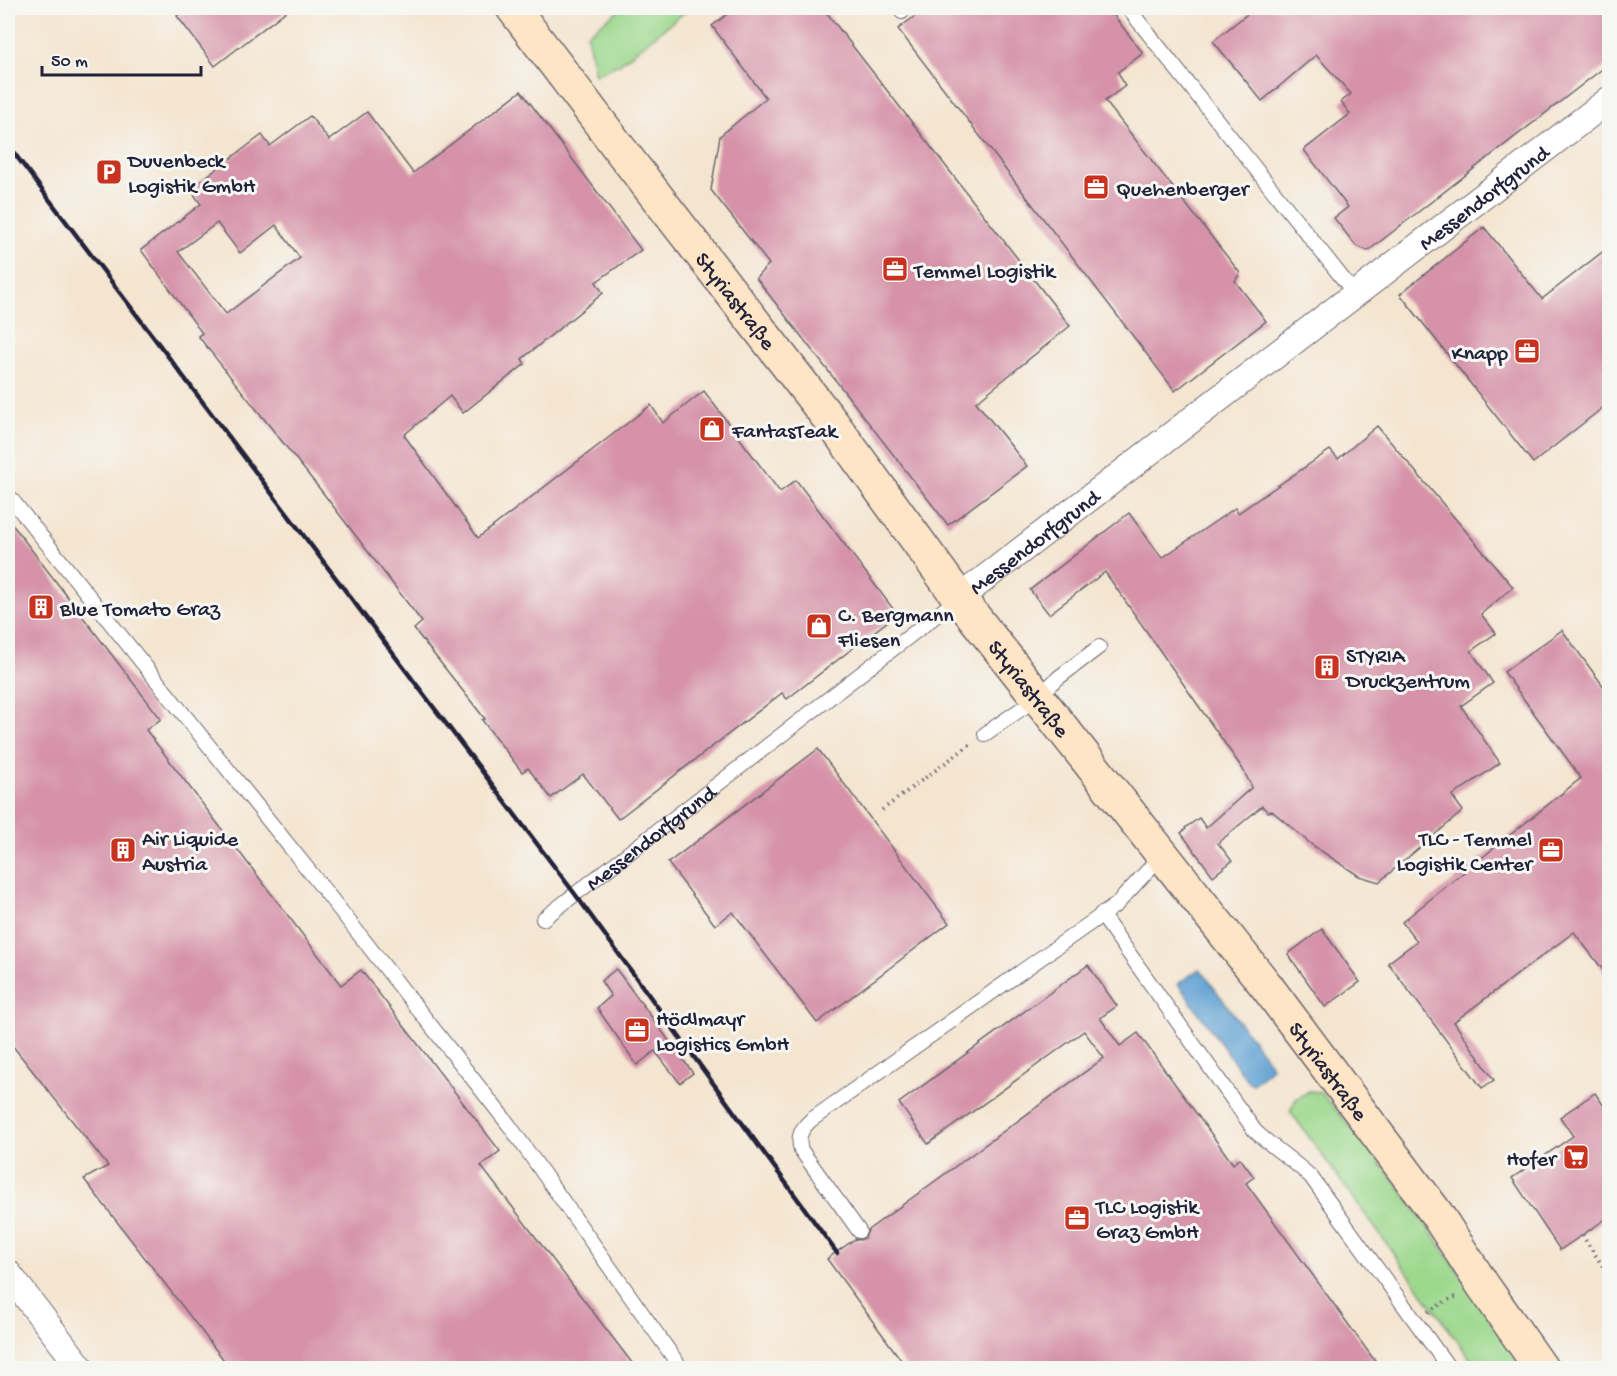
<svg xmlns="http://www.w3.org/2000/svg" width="1617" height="1376" viewBox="0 0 1617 1376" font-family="'Gochi Hand',sans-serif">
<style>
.green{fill:#9cd88d;stroke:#5f7d64;stroke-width:1.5}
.water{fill:#60a1d3;stroke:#416287;stroke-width:1.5}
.building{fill:#d592a8;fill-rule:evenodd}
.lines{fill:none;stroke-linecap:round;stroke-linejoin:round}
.lane-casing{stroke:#6c666f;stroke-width:16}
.street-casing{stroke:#6c666f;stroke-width:28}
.secondary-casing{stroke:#6c666f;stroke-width:36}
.path{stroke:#6c666f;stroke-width:4;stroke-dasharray:1.5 4.5;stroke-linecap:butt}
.lane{stroke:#fff;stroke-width:14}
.street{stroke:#fff;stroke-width:26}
.secondary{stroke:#fde5c5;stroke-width:33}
.rail{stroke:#22223b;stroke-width:4.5}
.labels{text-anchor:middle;stroke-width:6;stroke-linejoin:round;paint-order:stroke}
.poi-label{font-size:22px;fill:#22223b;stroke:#f6f6f2;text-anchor:start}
.street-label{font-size:22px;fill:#22223b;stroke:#f6f6f2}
</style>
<rect width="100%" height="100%" fill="#f6f6f2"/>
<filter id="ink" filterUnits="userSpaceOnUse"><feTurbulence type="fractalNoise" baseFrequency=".0167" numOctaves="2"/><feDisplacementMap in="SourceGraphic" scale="12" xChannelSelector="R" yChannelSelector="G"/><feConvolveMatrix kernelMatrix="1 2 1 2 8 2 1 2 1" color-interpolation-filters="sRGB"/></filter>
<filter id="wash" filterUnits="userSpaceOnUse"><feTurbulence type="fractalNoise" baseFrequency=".008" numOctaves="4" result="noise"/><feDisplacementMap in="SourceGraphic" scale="24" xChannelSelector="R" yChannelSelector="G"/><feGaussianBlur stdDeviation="1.35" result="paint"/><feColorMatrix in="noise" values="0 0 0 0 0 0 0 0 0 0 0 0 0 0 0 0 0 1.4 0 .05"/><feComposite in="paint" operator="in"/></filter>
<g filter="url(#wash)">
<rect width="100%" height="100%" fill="#f4e5d0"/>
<g class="green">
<path d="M622 8H690L619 64 595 75 587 34Z"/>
<path d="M1309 1091 1320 1092 1364 1142 1414 1207 1526 1368H1477L1290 1111 1296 1099Z"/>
</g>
<path class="water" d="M1199 969 1201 970 1272 1066V1068L1253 1084 1249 1083 1178 984Z"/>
<g id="blocks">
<g class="building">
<path d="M188 8H290L215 66 177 16Z"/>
<path d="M735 8H823L1070 326 976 402 1027 466 948 525 756 278 769 264 711 190 720 136 766 98 712 26Z"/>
<path d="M926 8H1108L1143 53 1118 72 1125 86 1105 101 1240 273 1235 281 1266 321 1175 391 898 29Z"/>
<path d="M1255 8H1610V63L1368 251 1356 246 1334 218 1348 207 1304 150 1350 114 1341 102 1351 94 1316 55 1262 101 1213 41Z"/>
<path d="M521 91 641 250 596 282 603 293 522 359 525 364 463 413 450 396 404 435 478 538 651 405 663 423 704 391 780 492 796 480 897 614 787 699 782 693 618 819 583 774 551 798 528 768 522 772 482 720 485 719 414 629 422 622 323 493 198 336 202 333 141 250 201 204 190 189 262 135 270 146 310 116 329 140 367 112 413 173ZM217 223 240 253 276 225 300 258 226 314 178 252Z"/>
<path d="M1484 227 1542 299 1610 246V402L1533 463 1400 294Z"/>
<path d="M1377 426 1513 587 1481 614 1496 633 1471 651 1493 683 1461 706 1500 763 1452 796 1463 811 1379 882 1359 876 1312 845 1272 811 1268 812 1262 806 1218 843 1232 861 1213 876 1181 833 1186 829 1185 828 1199 818 1206 828 1252 787 1242 768 1105 572 1049 614 1030 590 1129 513 1162 558 1235 508 1238 513 1330 450 1338 459Z"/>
<path d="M8 519 161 719 146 730 341 985 361 970 500 1151 481 1166 636 1368H230L84 1179 108 1166 8 1040Z"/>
<path d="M1562 630 1610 695V979L1574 932 1454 1022 1494 1080 1482 1088 1388 963 1417 941 1402 922 1581 778 1504 672Z"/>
<path d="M818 749 949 923 817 1023 733 912 715 925 668 863Z"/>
<path d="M1322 929 1360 982 1325 1007 1288 954Z"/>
<path d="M1088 965 1117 1006 1100 1018 1120 1046 1138 1033 1233 1164 1240 1158 1254 1177 1246 1183 1380 1368H907L827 1259 855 1239 860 1240 865 1238 868 1230 1104 1058 1084 1031 928 1144 899 1103Z"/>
<path d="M616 969 693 1073 680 1083 655 1051 637 1065 597 1008 611 996 601 981Z"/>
<path d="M1595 1093 1610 1115V1216L1560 1250 1512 1178 1573 1136 1560 1117Z"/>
</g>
</g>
</g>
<g filter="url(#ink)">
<use href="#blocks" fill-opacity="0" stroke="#6c666f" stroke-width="1.5"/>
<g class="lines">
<defs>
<g id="lane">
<path d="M899 8 902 12"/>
<path d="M1128 8 1355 294"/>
<path d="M8 495 322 887 509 1125 681 1368"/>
<path d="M985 734 1037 698 1058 678 1099 647"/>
<path d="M1101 914 1255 1131C1273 1148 1293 1160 1311 1177L1449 1368"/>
<path id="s1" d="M543 919 959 598"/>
<path d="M859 1231 801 1150C797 1137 801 1129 811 1120L1116 905 1162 855"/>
</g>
<g id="street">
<path id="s2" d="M959 598 1610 99"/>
<path d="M8 1273 81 1368"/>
</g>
<g id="secondary">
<path id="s3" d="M513 8 619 148 833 424 959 598 1268 988 1436 1213 1482 1284 1541 1368"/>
</g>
</defs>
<use href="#lane" class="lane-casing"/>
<use href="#street" class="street-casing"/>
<use href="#secondary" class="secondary-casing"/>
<g class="path">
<path d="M882 810 972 743"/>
<path d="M1582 1235 1610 1277"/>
<path d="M1428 1312 1446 1301 1458 1296"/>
</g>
<use href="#lane" class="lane"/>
<use href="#street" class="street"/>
<use href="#secondary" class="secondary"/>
<path class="rail" d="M8 145 575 894 837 1253"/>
</g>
</g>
<defs>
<symbol id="parking-square" viewBox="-11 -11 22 22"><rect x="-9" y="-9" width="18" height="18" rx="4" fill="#c8321e" stroke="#f6f6f2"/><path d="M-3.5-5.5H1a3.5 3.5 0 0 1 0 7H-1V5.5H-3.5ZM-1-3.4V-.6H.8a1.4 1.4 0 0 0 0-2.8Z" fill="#fff"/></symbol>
<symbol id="office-square" viewBox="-11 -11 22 22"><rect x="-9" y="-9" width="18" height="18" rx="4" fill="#c8321e" stroke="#f6f6f2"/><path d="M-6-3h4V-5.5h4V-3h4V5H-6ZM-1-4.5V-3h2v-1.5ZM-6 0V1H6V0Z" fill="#fff"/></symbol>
<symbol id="shop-square" viewBox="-11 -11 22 22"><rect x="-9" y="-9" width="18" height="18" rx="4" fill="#c8321e" stroke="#f6f6f2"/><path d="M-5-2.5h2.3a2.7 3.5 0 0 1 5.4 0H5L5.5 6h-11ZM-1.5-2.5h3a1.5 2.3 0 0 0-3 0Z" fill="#fff"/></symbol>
<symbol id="building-square" viewBox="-11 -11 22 22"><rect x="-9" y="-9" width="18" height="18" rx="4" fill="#c8321e" stroke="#f6f6f2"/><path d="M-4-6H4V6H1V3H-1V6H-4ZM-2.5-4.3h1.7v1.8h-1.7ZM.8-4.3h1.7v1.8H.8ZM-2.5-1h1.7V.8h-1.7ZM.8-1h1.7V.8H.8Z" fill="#fff"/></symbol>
<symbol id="supermarket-square" viewBox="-11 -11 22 22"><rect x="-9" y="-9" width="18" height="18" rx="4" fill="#c8321e" stroke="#f6f6f2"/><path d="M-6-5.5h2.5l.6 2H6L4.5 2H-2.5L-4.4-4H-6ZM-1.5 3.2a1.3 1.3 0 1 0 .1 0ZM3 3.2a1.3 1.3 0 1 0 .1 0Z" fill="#fff"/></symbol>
</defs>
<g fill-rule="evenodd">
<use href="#parking-square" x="94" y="157" width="30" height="30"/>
<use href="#office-square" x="1081" y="172" width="30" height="30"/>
<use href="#office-square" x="880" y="254" width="30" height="30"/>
<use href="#office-square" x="1512" y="336" width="30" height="30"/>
<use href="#shop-square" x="697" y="414" width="30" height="30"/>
<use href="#building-square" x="26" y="592" width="30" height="30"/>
<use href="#shop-square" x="804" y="611" width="30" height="30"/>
<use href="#building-square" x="1312" y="652" width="30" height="30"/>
<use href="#building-square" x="108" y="835" width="30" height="30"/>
<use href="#office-square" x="1536" y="835" width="30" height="30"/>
<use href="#office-square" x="622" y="1015" width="30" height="30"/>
<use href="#supermarket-square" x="1561" y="1142" width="30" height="30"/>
<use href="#office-square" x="1062" y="1203" width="30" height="30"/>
</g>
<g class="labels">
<g class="poi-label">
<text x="128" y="167">Duvenbeck<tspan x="128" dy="25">Logistik GmbH</tspan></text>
<text x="1116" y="195">Quehenberger</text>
<text x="914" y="277">Temmel Logistik</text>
<text x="1508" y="359" text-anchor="end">Knapp</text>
<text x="732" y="437">FantasTeak</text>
<text x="60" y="615">Blue Tomato Graz</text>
<text x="838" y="621">C. Bergmann<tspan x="838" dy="25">Fliesen</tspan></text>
<text x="1346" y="662">STYRIA<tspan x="1346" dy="25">Druckzentrum</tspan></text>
<text x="142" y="845">Air Liquide<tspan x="142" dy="25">Austria</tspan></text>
<text x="1532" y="845" text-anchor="end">TLC - Temmel<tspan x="1532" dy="25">Logistik Center</tspan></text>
<text x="656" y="1025">Hödlmayr<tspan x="656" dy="25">Logistics GmbH</tspan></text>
<text x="1556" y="1165" text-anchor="end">Hofer</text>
<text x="1096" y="1213">TLC Logistik<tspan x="1096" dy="25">Graz GmbH</tspan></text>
</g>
<g class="street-label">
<text dy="8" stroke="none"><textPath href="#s2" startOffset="660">Messendorfgrund</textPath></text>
<text dy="8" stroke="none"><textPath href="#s3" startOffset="368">Styriastraße</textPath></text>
<text dy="8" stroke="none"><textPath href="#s2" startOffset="94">Messendorfgrund</textPath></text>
<text dy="8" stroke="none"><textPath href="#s3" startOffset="854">Styriastraße</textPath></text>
<text dy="8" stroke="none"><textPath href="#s1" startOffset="135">Messendorfgrund</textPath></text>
<text dy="8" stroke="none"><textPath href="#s3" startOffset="1340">Styriastraße</textPath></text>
</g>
</g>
<rect width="1617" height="1376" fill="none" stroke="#f6f6f2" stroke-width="30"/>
<path d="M42 66v9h159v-9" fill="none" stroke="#22223b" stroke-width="3"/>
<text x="51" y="66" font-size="18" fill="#22223b" stroke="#f6f6f2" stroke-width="4.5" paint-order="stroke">50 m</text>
</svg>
